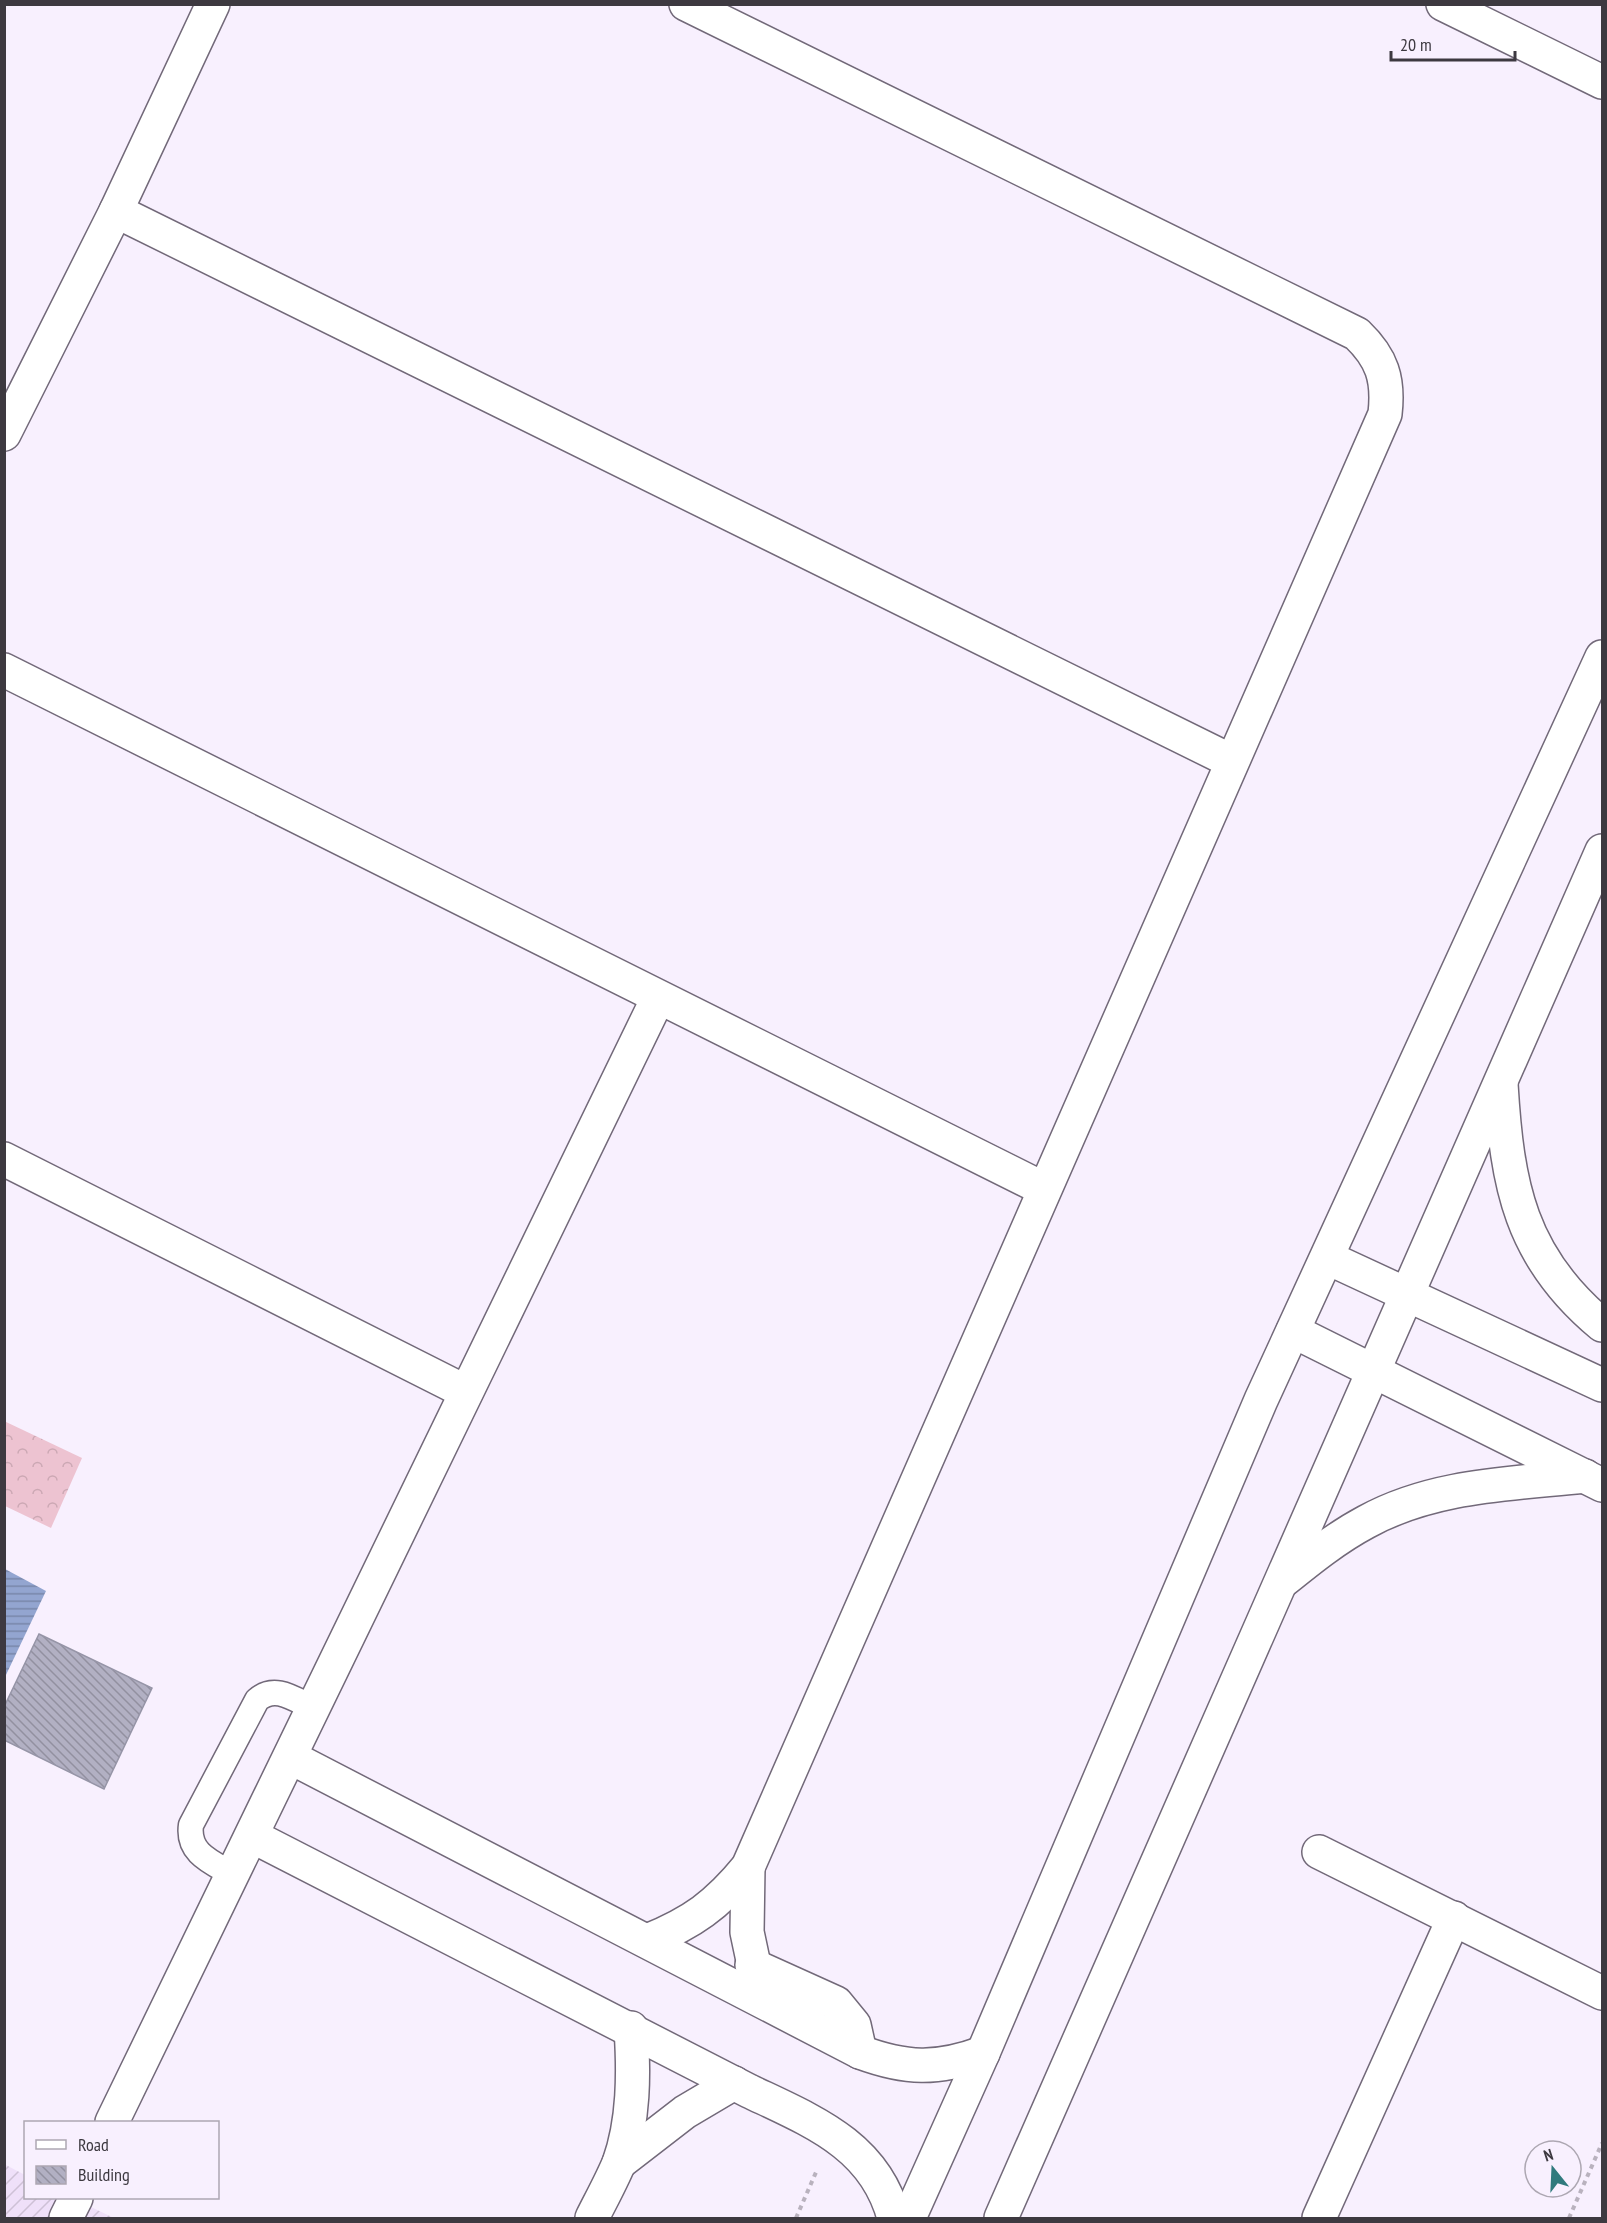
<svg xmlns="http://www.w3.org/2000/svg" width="1607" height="2223" viewBox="0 0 1607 2223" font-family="'PT Sans Narrow',sans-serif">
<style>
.industrial{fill:url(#industrial-furrows)}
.forest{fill:url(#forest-crowns)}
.water{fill:url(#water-rules)}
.building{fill:url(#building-back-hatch);stroke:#9695a7;stroke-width:1.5}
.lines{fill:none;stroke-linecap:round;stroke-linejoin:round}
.lane-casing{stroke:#726979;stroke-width:27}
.street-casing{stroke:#726979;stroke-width:36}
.path{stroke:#b9b2be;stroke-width:4;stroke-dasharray:4.5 4.5;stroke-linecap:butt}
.lane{stroke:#fff;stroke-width:24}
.street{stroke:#fff;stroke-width:33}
</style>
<defs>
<pattern id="industrial-furrows" width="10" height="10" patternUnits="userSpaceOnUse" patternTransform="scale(1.5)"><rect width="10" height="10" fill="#efe0f9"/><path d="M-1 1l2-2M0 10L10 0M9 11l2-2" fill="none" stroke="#cec1d6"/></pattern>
<pattern id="forest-crowns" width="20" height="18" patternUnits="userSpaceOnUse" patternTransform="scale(1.5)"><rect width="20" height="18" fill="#edc3d1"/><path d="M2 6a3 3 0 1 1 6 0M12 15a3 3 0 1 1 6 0" fill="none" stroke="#cca8b4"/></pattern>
<pattern id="water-rules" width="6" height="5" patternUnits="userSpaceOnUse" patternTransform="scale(1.5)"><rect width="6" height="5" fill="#93a5d0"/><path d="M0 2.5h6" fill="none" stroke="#7987aa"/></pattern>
<pattern id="building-back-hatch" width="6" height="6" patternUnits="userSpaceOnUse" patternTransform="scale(1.5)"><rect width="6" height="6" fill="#b2b0c3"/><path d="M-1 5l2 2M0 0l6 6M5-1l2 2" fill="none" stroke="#9290a0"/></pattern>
</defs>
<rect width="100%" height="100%" fill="#f8f0fe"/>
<path class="industrial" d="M4 2164 25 2175 26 2198H72L114 2218H5Z"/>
<path class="forest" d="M4 1421 82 1458 51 1528 5 1506Z"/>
<path class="water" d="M5 1569 46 1591 5 1677Z"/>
<path class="building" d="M39 1634 152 1688 104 1789 4 1740V1707Z"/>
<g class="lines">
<defs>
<path id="lane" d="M232 1874C211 1862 187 1853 191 1825L257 1700C275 1684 294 1699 313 1708"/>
<g id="street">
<path d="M1443 4 1602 82"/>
<path d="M116 211 1231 761"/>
<path d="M4 434 116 211 213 4"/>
<path d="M4 670 1044 1189"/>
<path d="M1501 1084C1507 1185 1520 1257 1602 1325"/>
<path d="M4 1159 466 1392"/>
<path d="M1328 1258 1602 1385"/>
<path d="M1293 1331 1602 1485"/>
<path d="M1284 1580C1310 1559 1336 1538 1366 1522 1433 1485 1510 1484 1585 1476"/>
<path d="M290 1757 860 2052C906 2069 937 2070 983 2053"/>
<path d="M252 1836 749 2091C812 2121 875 2145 894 2218"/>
<path d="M1319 1852 1602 1993"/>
<path d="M748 1867 747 1932 758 1984"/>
<path d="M647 1941C692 1923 717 1905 748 1867L1385 414C1389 379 1382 358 1357 334L686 4"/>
<path d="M752 1965 836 2003 854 2025 860 2052"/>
<path d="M112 2122 658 998"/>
<path d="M619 2163 685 2112 734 2083"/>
<path d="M66 2218 76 2198"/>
<path d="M592 2218C601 2200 611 2182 619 2163 634 2121 634 2073 631 2028"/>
<path d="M909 2218 983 2053 1261 1400 1602 657"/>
<path d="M1001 2218 1602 851"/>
<path d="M1319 2218 1454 1918"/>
</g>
</defs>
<use href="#lane" class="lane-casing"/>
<use href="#street" class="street-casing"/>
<g class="path">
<path d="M796 2218 817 2170"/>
<path d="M1569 2218 1602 2143"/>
</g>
<use href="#lane" class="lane"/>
<use href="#street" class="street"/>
</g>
<rect width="1607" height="2223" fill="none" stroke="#3d3940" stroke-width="12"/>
<rect x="24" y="2121" width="195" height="78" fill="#f8f0fe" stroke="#ada7b2" stroke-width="1.5"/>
<rect x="36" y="2140" width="30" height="9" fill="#ffffff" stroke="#ada7b2" stroke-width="1.5"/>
<text x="78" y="2151" font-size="18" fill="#3d3940">Road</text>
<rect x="36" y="2166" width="30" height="18" fill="url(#building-back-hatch)" stroke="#ada7b2" stroke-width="1.5"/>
<text x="78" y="2181" font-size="18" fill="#3d3940">Building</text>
<g transform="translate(1553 2169) rotate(342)"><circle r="28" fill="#f8f0fe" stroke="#ada7b2" stroke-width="1.5"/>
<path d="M0-4.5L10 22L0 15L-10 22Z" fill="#307a7d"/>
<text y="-9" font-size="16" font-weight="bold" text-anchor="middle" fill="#3d3940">N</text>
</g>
<path d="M1391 51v9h124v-9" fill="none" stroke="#3d3940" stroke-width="3"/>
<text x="1400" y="51" font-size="18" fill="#3d3940" stroke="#f8f0fe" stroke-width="4.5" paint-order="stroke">20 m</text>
</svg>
